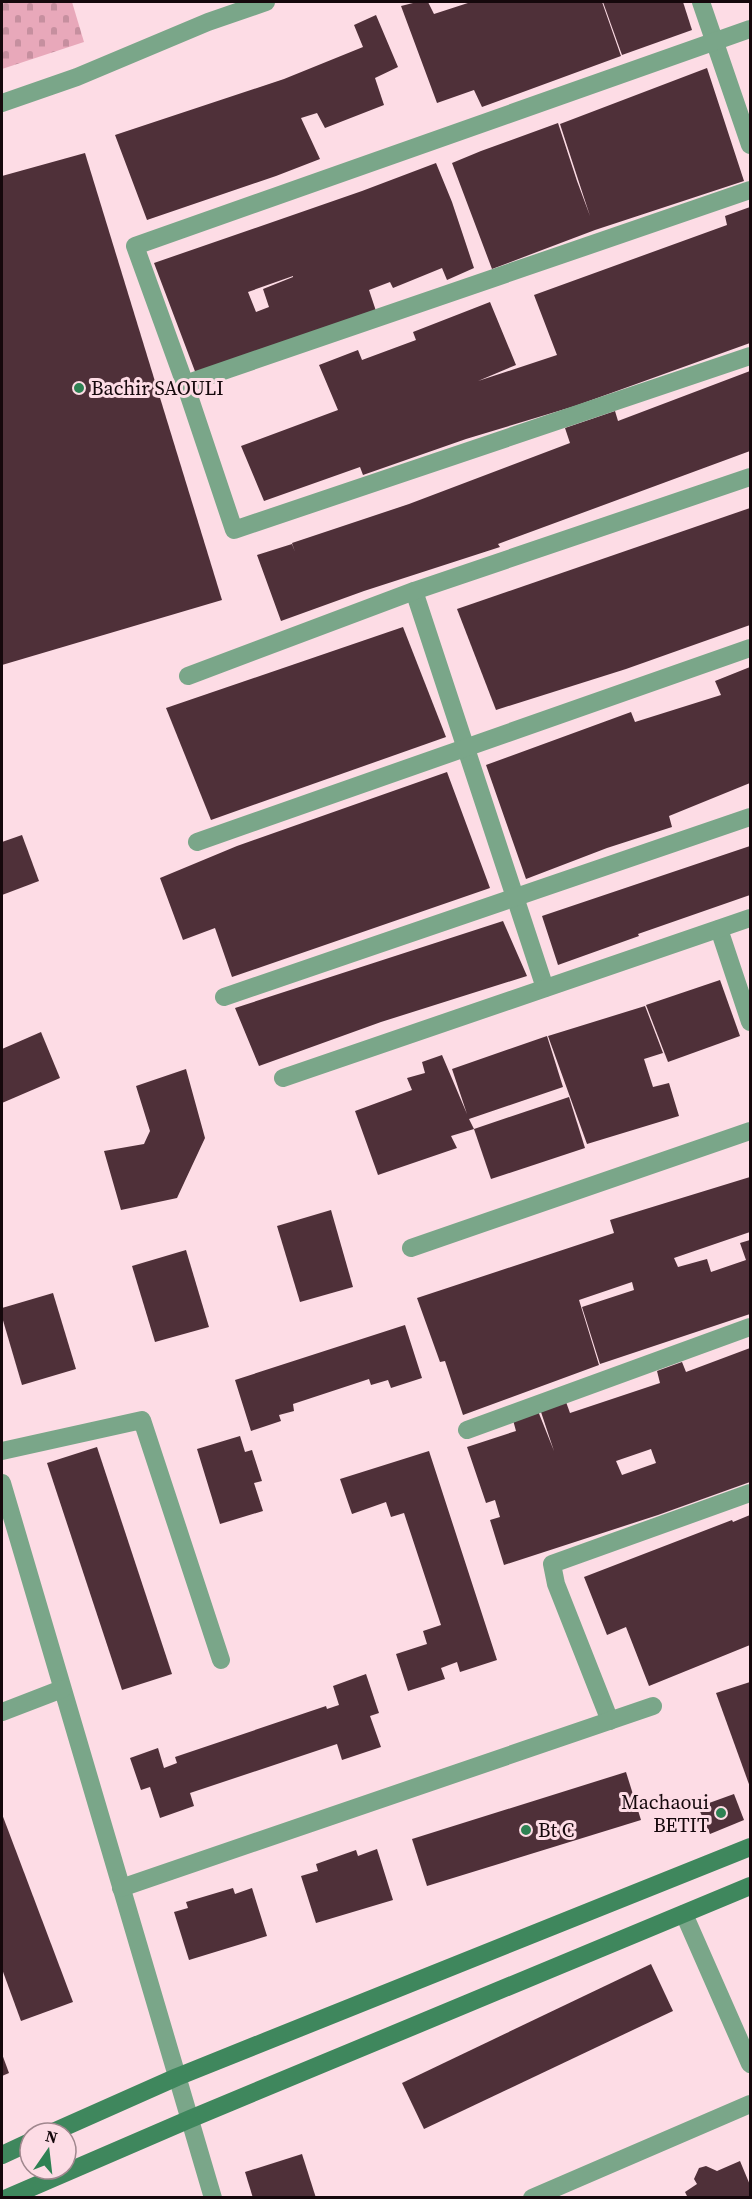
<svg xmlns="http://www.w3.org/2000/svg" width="752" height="2199" viewBox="0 0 752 2199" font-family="'Source Serif 4',serif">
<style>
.cemetery{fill:url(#cemetery-stones)}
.building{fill:#4f3039;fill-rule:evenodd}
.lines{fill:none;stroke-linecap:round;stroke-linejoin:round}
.minor{stroke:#7aa689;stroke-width:18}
.secondary{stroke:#3f875d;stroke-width:18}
.poi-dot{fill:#2e8153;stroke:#fddce5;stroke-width:2}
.labels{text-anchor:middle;stroke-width:6;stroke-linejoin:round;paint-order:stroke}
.poi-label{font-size:20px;fill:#15080c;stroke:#fddce5;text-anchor:start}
</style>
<defs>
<pattern id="cemetery-stones" width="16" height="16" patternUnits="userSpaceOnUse" patternTransform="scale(1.5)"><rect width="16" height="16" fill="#e8a8ba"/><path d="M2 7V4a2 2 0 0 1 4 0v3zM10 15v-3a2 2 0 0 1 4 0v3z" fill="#c68f9f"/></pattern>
</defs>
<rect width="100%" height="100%" fill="#fddce5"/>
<path class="cemetery" d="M2 2H72L84 42 2 69Z"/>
<g class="building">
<path d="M417 2H428L434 14 471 2H602L621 56 482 107 474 90 437 103 401 6Z"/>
<path d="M603 2H683L692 30 622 55Z"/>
<path d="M376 15 398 67 375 78 384 105 325 128 317 113 301 118 320 159 276 176 147 220 115 135 284 79 363 47 354 25Z"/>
<path d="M707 68 744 181 595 230 492 269 452 163 481 151 558 123 577 181 590 216 560 124Z"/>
<path d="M85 153 222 600 2 665V176Z"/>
<path d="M436 163 452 202 474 268 447 280 442 268 393 288 390 282 369 290 376 311 196 374 154 263 362 191ZM293 276V277L263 289 269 307 256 312 248 292Z"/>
<path d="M750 207V343L575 406 466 439 363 475 360 467 264 501 241 446 338 410 319 365 358 350 362 360 416 340 413 332 490 302 516 365 478 381 557 355 534 295 727 225 725 216Z"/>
<path d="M750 371V451L498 544 500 547 364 591 281 621 257 555 292 544 295 552 292 543 409 504 570 443 565 428 615 411 618 421Z"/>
<path d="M750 508V625L626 669 496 710 457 609Z"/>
<path d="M403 627 446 737 211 820 166 708Z"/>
<path d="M750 667V783L669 816 672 827 607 848 526 879 486 765 631 712 635 722 721 695 715 681Z"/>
<path d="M447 772 490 888 232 977 215 928 183 940 160 878 237 846Z"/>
<path d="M22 835 39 881 2 895V842Z"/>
<path d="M750 846V895L638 934 639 936 558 965 542 916Z"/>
<path d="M503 921 527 976 381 1022 259 1066 235 1008Z"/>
<path d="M720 980 740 1036 668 1062 646 1005Z"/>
<path d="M645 1006 663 1053 644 1059 653 1087 669 1083 679 1116 587 1144 548 1036Z"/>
<path d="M41 1032 60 1078 2 1103V1049Z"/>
<path d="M547 1036 563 1087 469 1119 474 1129 451 1136 457 1148 378 1175 355 1111 412 1090 407 1078 425 1073 422 1062 442 1055 467 1114 452 1069Z"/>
<path d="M186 1069 205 1138 177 1198 121 1210 104 1151 144 1144 150 1131 136 1086Z"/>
<path d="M569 1097 585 1148 491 1179 474 1129Z"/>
<path d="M750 1177V1232L674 1258 678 1267 707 1259 711 1272 746 1260 740 1243 750 1240V1314L600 1364 582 1307 634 1290 632 1282 579 1300 599 1365 463 1415 445 1361 440 1362 417 1298 614 1233 610 1220Z"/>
<path d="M331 1210 353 1287 300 1302 277 1226Z"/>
<path d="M186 1250 209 1327 155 1342 132 1266Z"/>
<path d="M53 1293 76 1369 22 1385 2 1317V1308Z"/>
<path d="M405 1325 422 1378 391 1388 388 1380 371 1385 369 1379 293 1404 294 1411 279 1415 281 1421 251 1431 235 1380Z"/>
<path d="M750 1348V1482L658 1515 504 1565 490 1520 500 1517 495 1500 486 1503 467 1447 516 1431 513 1420 538 1411 554 1451 541 1412 566 1402 570 1413 660 1383 657 1371 682 1362 686 1372ZM651 1449 656 1463 622 1475 616 1461Z"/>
<path d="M240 1436 245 1452 252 1450 262 1481 254 1483 263 1511 220 1524 197 1449Z"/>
<path d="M97 1447 172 1674 122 1690 47 1463Z"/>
<path d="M429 1451 497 1660 460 1672 457 1662 441 1668 445 1679 408 1691 396 1654 427 1644 423 1631 441 1625 404 1513 391 1517 386 1502 352 1514 340 1479Z"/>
<path d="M750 1515V1645L649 1686 626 1627 607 1635 584 1577 732 1520 733 1522Z"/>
<path d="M366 1674 379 1713 370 1716 381 1747 342 1760 337 1744 190 1793 194 1806 160 1818 150 1787 141 1790 130 1758 158 1748 164 1768 177 1763 175 1757 326 1706 327 1709 339 1705 333 1686Z"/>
<path d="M750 1682V1787L716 1693Z"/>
<path d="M626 1772 641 1820 427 1886 412 1839Z"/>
<path d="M734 1794 744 1820 710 1834 698 1807Z"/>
<path d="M2 1814 73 2002 21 2021 2 1969Z"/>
<path d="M377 1849 393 1900 316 1923 301 1876 318 1871 316 1864 356 1850 358 1856Z"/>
<path d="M233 1888 235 1894 252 1888 267 1936 189 1960 174 1912 188 1908 186 1902Z"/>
<path d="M651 1964 673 2011 424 2129 402 2083Z"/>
<path d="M2 2054 9 2073 2 2076Z"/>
<path d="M302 2154 316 2198H253L245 2172Z"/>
<path d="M740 2161 750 2185V2198H688L685 2192 697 2184 694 2179 699 2168 706 2166 717 2171Z"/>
</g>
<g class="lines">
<g class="minor">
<path d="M701 2 750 145"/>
<path d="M750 29 135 246 185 384 234 530 750 356"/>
<path d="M2 103 77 77 208 22 266 2"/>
<path d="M185 384 750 190"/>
<path d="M414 591 545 988"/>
<path d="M188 676 414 591 750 477"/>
<path d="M197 842 750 648"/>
<path d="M719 929 750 1022"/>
<path d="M224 997 750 817"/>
<path d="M283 1078 750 918"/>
<path d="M411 1248 750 1131"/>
<path d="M467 1430 750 1327"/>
<path d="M2 1451 142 1420 221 1660"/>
<path d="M2 1483 213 2198"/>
<path d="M2 1712 62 1689"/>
<path d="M610 1721 556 1584 552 1564 750 1493"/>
<path d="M121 1888 653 1706"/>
<path d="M684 1914 750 2064"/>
<path d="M532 2198 750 2104"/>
</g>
<g class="secondary">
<path d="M51 2133 177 2077 750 1847"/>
<path d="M2 2155 30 2142"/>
<path d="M7 2198 190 2119 750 1886"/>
</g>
</g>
<g class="poi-dot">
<circle cx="79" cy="388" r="6"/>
<circle cx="721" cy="1813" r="6"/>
<circle cx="526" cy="1830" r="6"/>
</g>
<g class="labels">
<g class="poi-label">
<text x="91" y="395">Bachir SAOULI</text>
<text x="709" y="1809" text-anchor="end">Machaoui<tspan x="709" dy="23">BETIT</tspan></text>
<text x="538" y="1837">Bt C</text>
</g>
</g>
<rect width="752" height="2199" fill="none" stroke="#15080c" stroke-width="6"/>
<g transform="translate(48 2151) rotate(14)"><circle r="28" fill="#fddce5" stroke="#a0878e" stroke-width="1.5"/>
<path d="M0-4.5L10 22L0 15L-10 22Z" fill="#2e8153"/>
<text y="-9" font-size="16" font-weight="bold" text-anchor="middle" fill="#15080c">N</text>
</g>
</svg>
